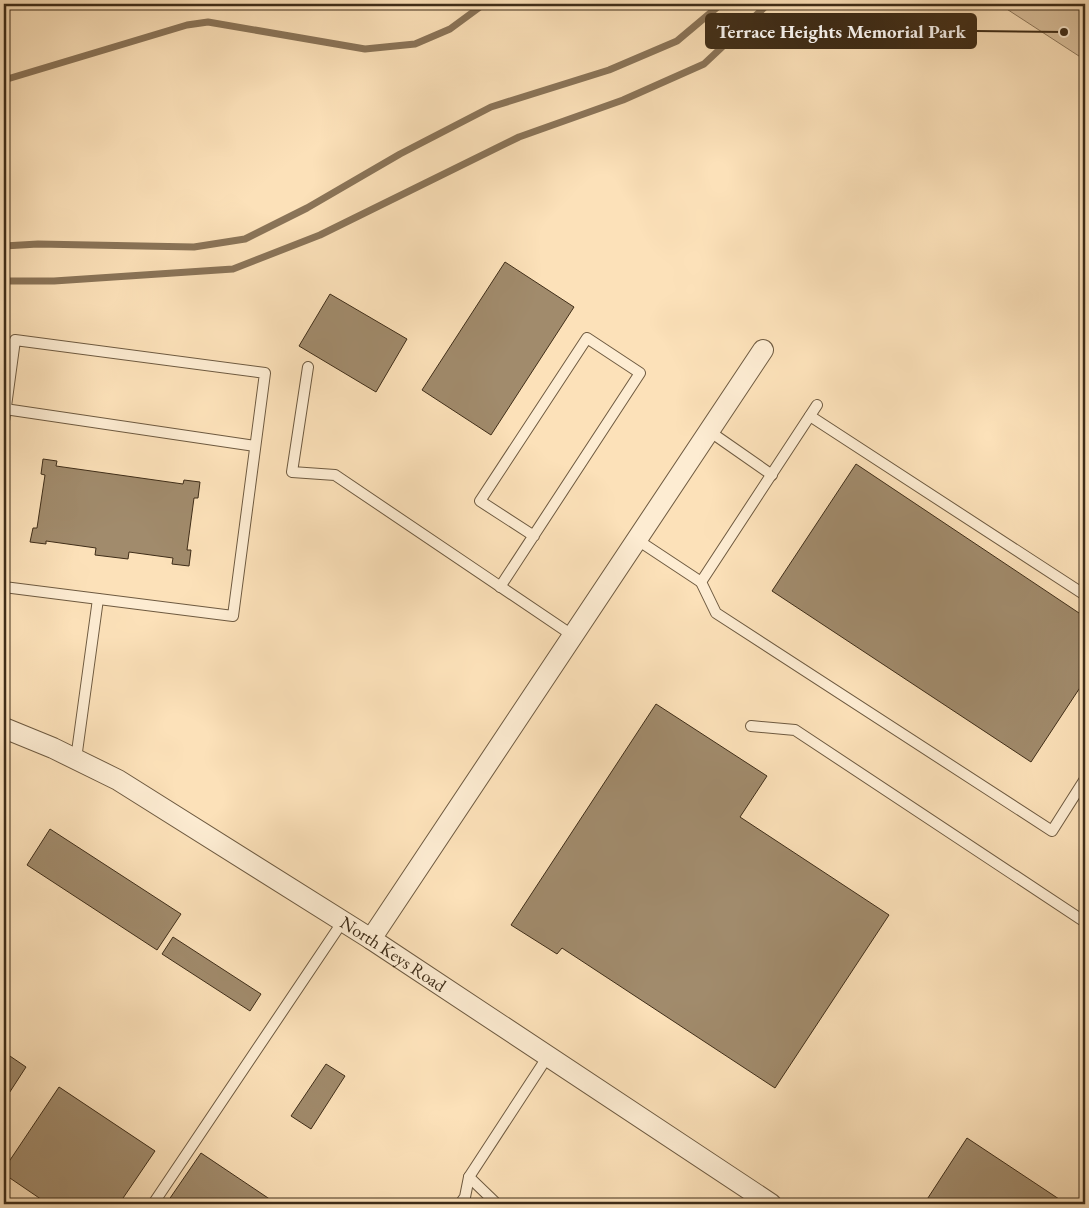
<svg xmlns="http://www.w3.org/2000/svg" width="1089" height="1208" viewBox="0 0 1089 1208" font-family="'EB Garamond',serif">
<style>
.green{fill:#dcc29e;stroke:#8e785b}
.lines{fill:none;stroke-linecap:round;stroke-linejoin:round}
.stream{stroke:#8a7458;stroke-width:7}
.building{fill:#a18b6c;stroke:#3f2d18}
.service-casing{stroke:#6e5a40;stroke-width:12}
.minor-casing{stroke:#6e5a40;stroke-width:22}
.service{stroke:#fdecd2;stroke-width:10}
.minor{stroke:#fdecd2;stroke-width:20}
.labels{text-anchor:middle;stroke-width:4.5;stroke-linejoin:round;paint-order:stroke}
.street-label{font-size:18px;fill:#3f2d18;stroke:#fdecd2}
.leader{fill:none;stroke:#3f2d18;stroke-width:2}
.callout-dot{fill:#3f2d18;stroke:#fdecd2;stroke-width:2}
.callout{fill:#3f2d18;stroke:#3f2d18;stroke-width:2}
.callout-label{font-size:19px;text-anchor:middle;font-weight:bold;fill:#fff}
</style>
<rect width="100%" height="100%" fill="#fce1b9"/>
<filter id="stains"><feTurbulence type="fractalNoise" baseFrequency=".004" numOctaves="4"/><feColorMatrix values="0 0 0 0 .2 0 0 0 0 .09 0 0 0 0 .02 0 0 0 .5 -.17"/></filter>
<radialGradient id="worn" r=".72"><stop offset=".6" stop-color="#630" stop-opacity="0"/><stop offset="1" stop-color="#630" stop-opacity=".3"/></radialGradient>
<path class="green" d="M999 4H1085V60Z"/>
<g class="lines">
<g class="stream">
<path d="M4 80 187 25 208 22 365 49 415 44 450 29 484 4"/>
<path d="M4 246 38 244 194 247 245 239 307 208 400 154 491 107 609 70 677 41 721 4"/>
<path d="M4 281H54L233 269 320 235 519 137 623 100 704 64 768 4"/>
</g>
</g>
<g class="building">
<path d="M505 262 574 307 491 435 422 390Z"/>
<path d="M330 294 407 339 376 392 299 346Z"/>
<path d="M43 459 57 461 56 466 183 484 184 480 200 482 198 498H194L187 550H191L189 566 172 564 173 558 129 552 128 559 95 555 96 548 46 541V544L30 542 33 528H37L45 475 41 474Z"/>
<path d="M856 464 1085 617V680L1031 762 772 591Z"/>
<path d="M656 704 767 776 740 817 889 915 775 1088 562 948 557 954 511 925Z"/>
<path d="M50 829 181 914 157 950 27 865Z"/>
<path d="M173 937 261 994 250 1011 162 954Z"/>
<path d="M4 1052 26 1067 4 1101Z"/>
<path d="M326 1064 345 1076 311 1129 291 1116Z"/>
<path d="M59 1087 155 1151 119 1204H48L4 1174V1169Z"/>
<path d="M967 1138 1065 1203 1064 1204H924Z"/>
<path d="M201 1153 277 1204H166Z"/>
</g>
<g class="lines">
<defs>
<g id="service">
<path d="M308 367 292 472 335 475 572 635"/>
<path d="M5 409 255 446"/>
<path d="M810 416 1085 595"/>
<path d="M4 421 15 340 265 373 233 616 4 587"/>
<path d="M709 431 772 475"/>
<path d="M636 539 701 582 817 405"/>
<path d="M701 582 716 613 1052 831 1085 779"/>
<path d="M500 587 640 373 587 338 480 501 534 536"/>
<path d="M751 726 795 730 1085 922"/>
<path d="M76 759 98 599"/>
<path d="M469 1177 497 1204"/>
<path d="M153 1204 343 921"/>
<path d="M460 1204 465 1197 469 1177 548 1056"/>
</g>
<g id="minor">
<path id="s1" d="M4 728 53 748 118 780 371 939 771 1204"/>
<path d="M371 939 763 350"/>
</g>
</defs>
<use href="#service" class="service-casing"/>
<use href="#minor" class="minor-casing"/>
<use href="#service" class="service"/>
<use href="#minor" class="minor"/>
</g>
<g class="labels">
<g class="street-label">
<text dy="6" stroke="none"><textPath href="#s1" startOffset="451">North Keys Road</textPath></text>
</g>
</g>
<path class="leader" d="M1064 32L976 31"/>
<circle class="callout-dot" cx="1064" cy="32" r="5"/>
<rect class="callout" x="706" y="14" width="270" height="34" rx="5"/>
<g class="callout-label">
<text x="841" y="38">Terrace Heights Memorial Park</text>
</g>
<rect width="1089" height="1208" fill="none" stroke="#fce1b9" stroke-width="20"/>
<rect x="5" y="5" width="1079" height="1198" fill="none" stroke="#3f2d18" stroke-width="2.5"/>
<rect x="10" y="10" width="1069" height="1188" fill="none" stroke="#3f2d18"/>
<rect width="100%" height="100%" filter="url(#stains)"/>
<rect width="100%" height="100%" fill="url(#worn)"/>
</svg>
